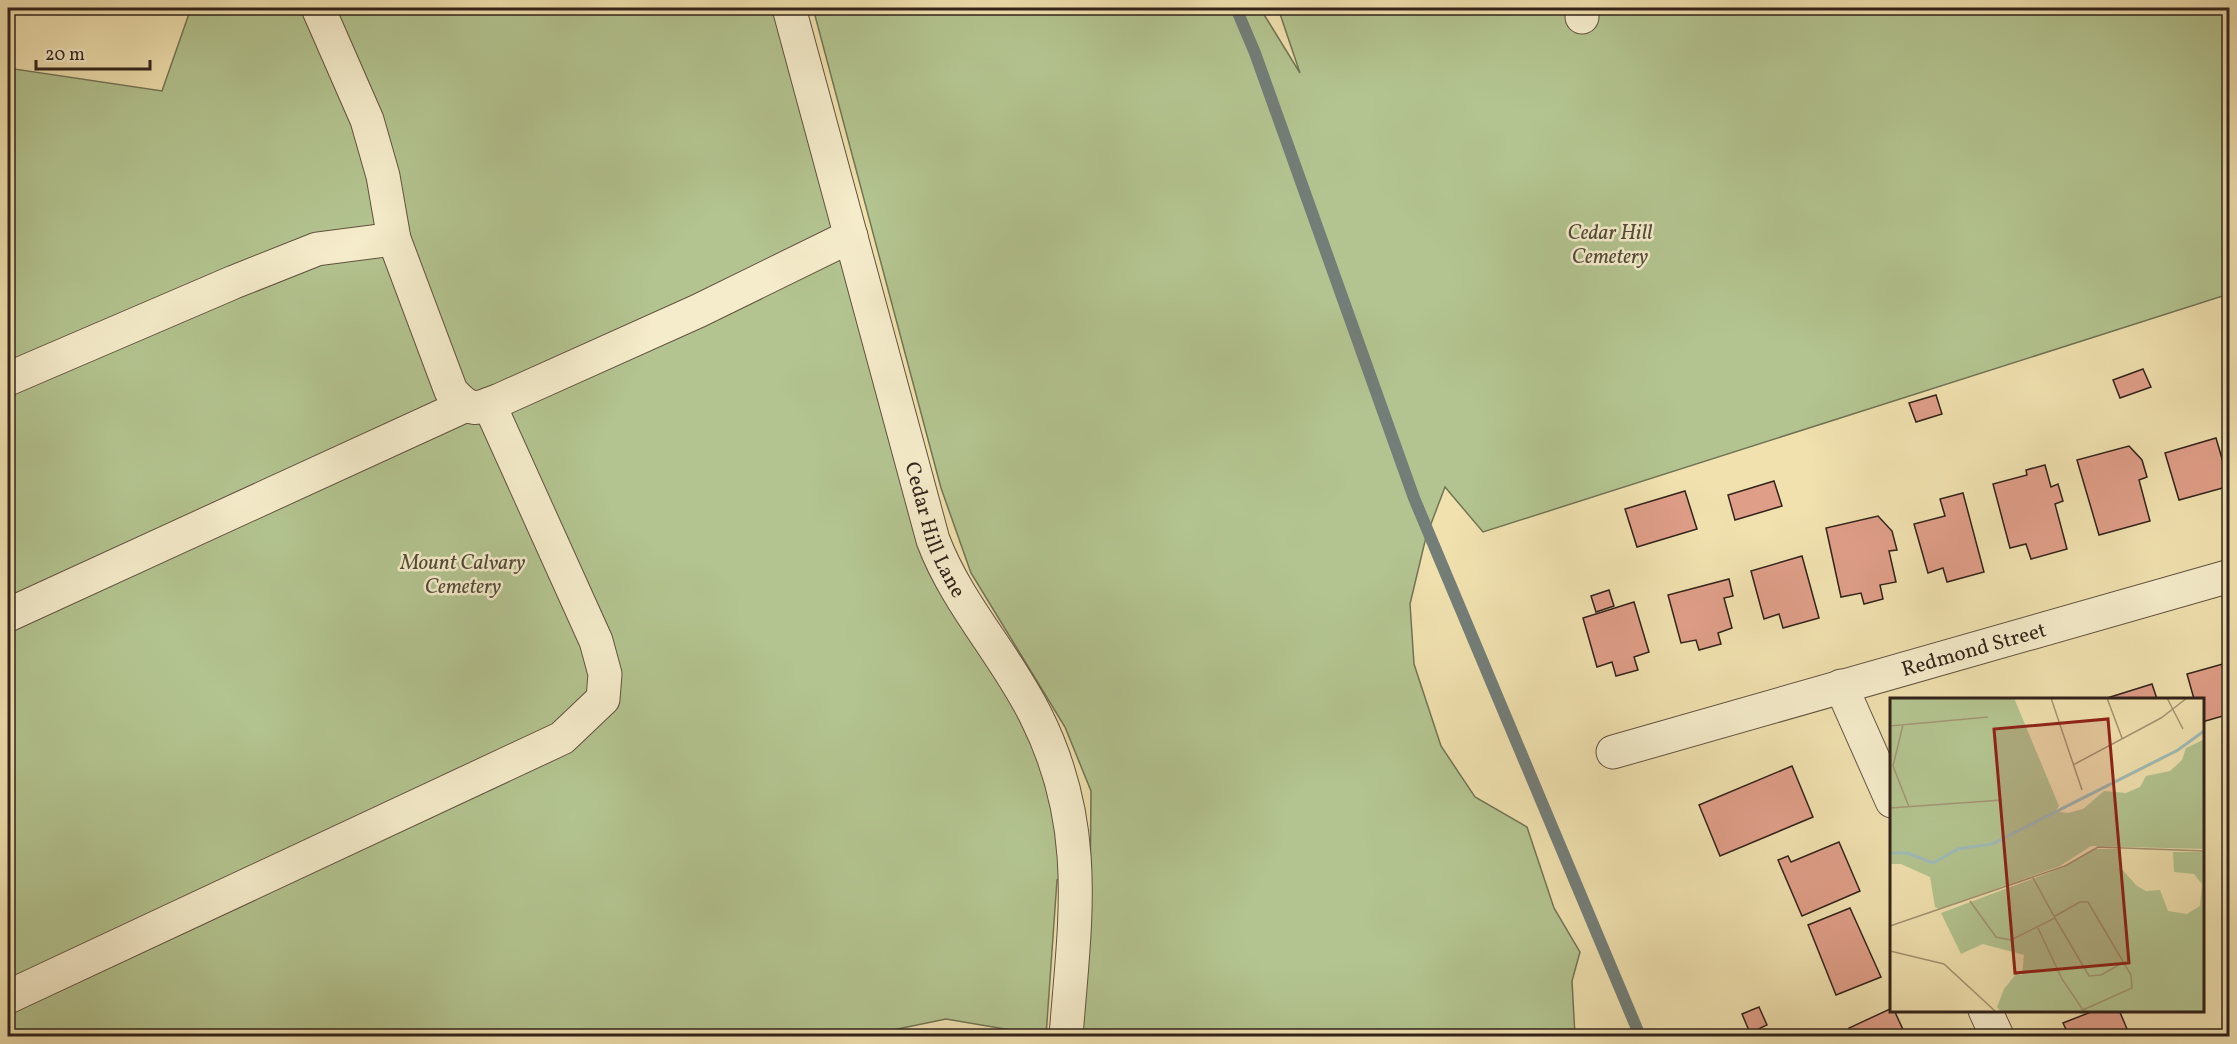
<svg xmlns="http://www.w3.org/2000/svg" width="2237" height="1044" viewBox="0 0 2237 1044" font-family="Vollkorn,serif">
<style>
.green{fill:#b3c490;stroke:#727456;stroke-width:1.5}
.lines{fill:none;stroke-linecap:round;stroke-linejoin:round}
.stream{stroke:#737e78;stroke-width:12}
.building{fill:#df9e88;stroke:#32231b;stroke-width:1.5}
.minor-casing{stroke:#625240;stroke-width:35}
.minor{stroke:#f5eccb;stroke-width:33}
.labels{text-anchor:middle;stroke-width:5;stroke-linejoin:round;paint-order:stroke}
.park-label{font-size:21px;font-style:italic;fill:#524b38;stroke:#f5eccb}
.street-label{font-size:21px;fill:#32231b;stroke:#f5eccb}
.inset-river{fill:none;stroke:#9fbbb6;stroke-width:3}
.inset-road{fill:none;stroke:#a49574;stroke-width:1.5}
.view{fill:#8f2418;fill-opacity:0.15;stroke:#8f2418;stroke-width:3}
.inset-edge{fill:none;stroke:#32231b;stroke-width:3}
</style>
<rect width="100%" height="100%" fill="#f0e1af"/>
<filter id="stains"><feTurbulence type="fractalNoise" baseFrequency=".00333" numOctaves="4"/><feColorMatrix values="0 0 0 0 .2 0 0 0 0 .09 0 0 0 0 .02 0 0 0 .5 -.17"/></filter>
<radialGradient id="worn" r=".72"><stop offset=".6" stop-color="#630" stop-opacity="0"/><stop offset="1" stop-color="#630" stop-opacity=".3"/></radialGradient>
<g class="green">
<path d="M191 8H781L923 528 1055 772 1061 878 1057 880 1046 1036 946 1019 888 1031 879 1036H8V68L162 91Z"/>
<path d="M813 8H1260L1300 73 1278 8H2229V294L1483 532 1445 487 1426 537 1410 604 1414 664 1441 746 1475 797 1527 827 1554 908 1580 952 1572 981 1575 1036H1076L1090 903 1091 791 1065 727 971 573 941 488Z"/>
</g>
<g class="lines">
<path class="stream" d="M1236 8 1255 53 1414 498 1640 1036"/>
</g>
<g class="building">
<path d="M2143 369 2151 387 2120 398 2113 380Z"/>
<path d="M1936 395 1942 414 1916 422 1909 403Z"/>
<path d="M2216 438 2230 486 2179 500 2165 453Z"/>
<path d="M2129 446 2142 460 2147 477 2139 480 2150 521 2099 535 2077 460Z"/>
<path d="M2045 465 2051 487 2058 484 2063 501 2055 504 2067 549 2031 559 2026 544 2010 548 1993 484 2027 475 2026 470Z"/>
<path d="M1774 481 1782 506 1735 520 1728 495Z"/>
<path d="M1685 491 1697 529 1637 547 1625 509Z"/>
<path d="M1963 493 1984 572 1947 582 1943 568 1928 573 1914 524 1945 516 1940 499Z"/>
<path d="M1878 516 1892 531 1897 550 1889 551 1896 582 1880 585 1883 599 1864 604 1861 593 1841 597 1826 528Z"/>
<path d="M1802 556 1819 618 1783 628 1779 614 1764 619 1751 571Z"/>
<path d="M1729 579 1733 596 1724 598 1732 628 1718 633 1721 644 1699 650 1696 640 1681 643 1668 595Z"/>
<path d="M1609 590 1614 606 1596 612 1591 596Z"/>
<path d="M1634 602 1649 652 1634 657 1638 670 1616 676 1612 662 1597 667 1583 618Z"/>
<path d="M2230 662V714L2202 722V699H2194L2187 674Z"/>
<path d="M2152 684 2157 699H2104Z"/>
<path d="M1792 766 1813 817 1720 856 1699 805Z"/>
<path d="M1839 842 1860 891 1802 916 1778 860 1788 856 1791 862Z"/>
<path d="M1850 908 1881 977 1836 995 1808 925Z"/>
<path d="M1759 1007 1767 1025 1750 1033 1742 1014Z"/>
<path d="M1890 1009 1894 1010 1906 1036H1853L1849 1028Z"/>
<path d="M2096 1010H2119L2130 1036H2069L2063 1023Z"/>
</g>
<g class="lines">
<defs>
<g id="minor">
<path d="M318 8 367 120 383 176 394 239 451 391C471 413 476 410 502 399L698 311 851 236"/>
<path id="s1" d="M789 8 933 540C957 604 1006 655 1036 716 1091 826 1075 920 1066 1036"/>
<path d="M1582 17V8"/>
<path d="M8 379 234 282 317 249 394 239"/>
<path d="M8 615 464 406"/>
<path d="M1841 686 1892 801"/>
<path id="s2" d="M1613 752 2230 576"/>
<path d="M8 997 562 738 603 699 605 674 596 641 489 404"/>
<path d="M1985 1010 1997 1036"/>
</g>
</defs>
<use href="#minor" class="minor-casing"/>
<use href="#minor" class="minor"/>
</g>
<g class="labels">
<g class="park-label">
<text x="1610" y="239">Cedar Hill<tspan x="1610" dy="24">Cemetery</tspan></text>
<text x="463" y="569">Mount Calvary<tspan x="463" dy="24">Cemetery</tspan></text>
</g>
<g class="street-label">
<text dy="7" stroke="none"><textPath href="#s1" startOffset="542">Cedar Hill Lane</textPath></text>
<text dy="7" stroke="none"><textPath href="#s2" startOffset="375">Redmond Street</textPath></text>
</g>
</g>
<g transform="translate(1890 698)">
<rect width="314" height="314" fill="#f0e1af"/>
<path d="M0 0H124L169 108 165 113 178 115 193 111 214 93 236 95 250 89 256 78 280 73 292 62 296 50 313 42V151L201 148 170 168 49 211 45 209 40 179 11 166H0ZM204 151H229V168L247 188 256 193 270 192 278 213 297 216 310 208 312 186 304 176 284 174 283 154H313V313H110L107 309 114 291 126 276 132 277 134 257 93 246 71 256 51 215 174 169Z" fill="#b3c490"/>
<path class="inset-river" d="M0 155H17L43 165 68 151 102 146 288 52 314 33"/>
<path class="inset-road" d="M161 0 192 92M217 0 232 40M277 0 293 31M13 27 3 68 19 109M0 28 98 19M183 67 271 20 297 0M0 110 112 102M80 203 106 239 121 242 165 220 143 180M165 220 199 278 211 277 234 264M0 228 175 168 208 149 314 153M148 230 172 281 193 312 242 290 241 277 198 204H190L165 218M0 253 54 266 105 313"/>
<path class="view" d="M218 21 239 265 125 275 104 31Z"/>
<rect width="314" height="314" class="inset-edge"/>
</g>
<rect width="2237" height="1044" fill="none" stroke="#f0e1af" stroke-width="30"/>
<rect x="9" y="9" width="2219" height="1026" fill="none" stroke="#32231b" stroke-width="3"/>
<rect x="15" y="15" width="2207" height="1014" fill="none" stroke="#32231b" stroke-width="1.5"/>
<path d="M36 60v9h114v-9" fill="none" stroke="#32231b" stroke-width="3"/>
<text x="45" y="60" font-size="18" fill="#32231b" stroke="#f5eccb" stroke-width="4.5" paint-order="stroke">20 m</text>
<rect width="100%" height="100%" filter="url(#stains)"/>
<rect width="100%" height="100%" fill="url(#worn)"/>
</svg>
